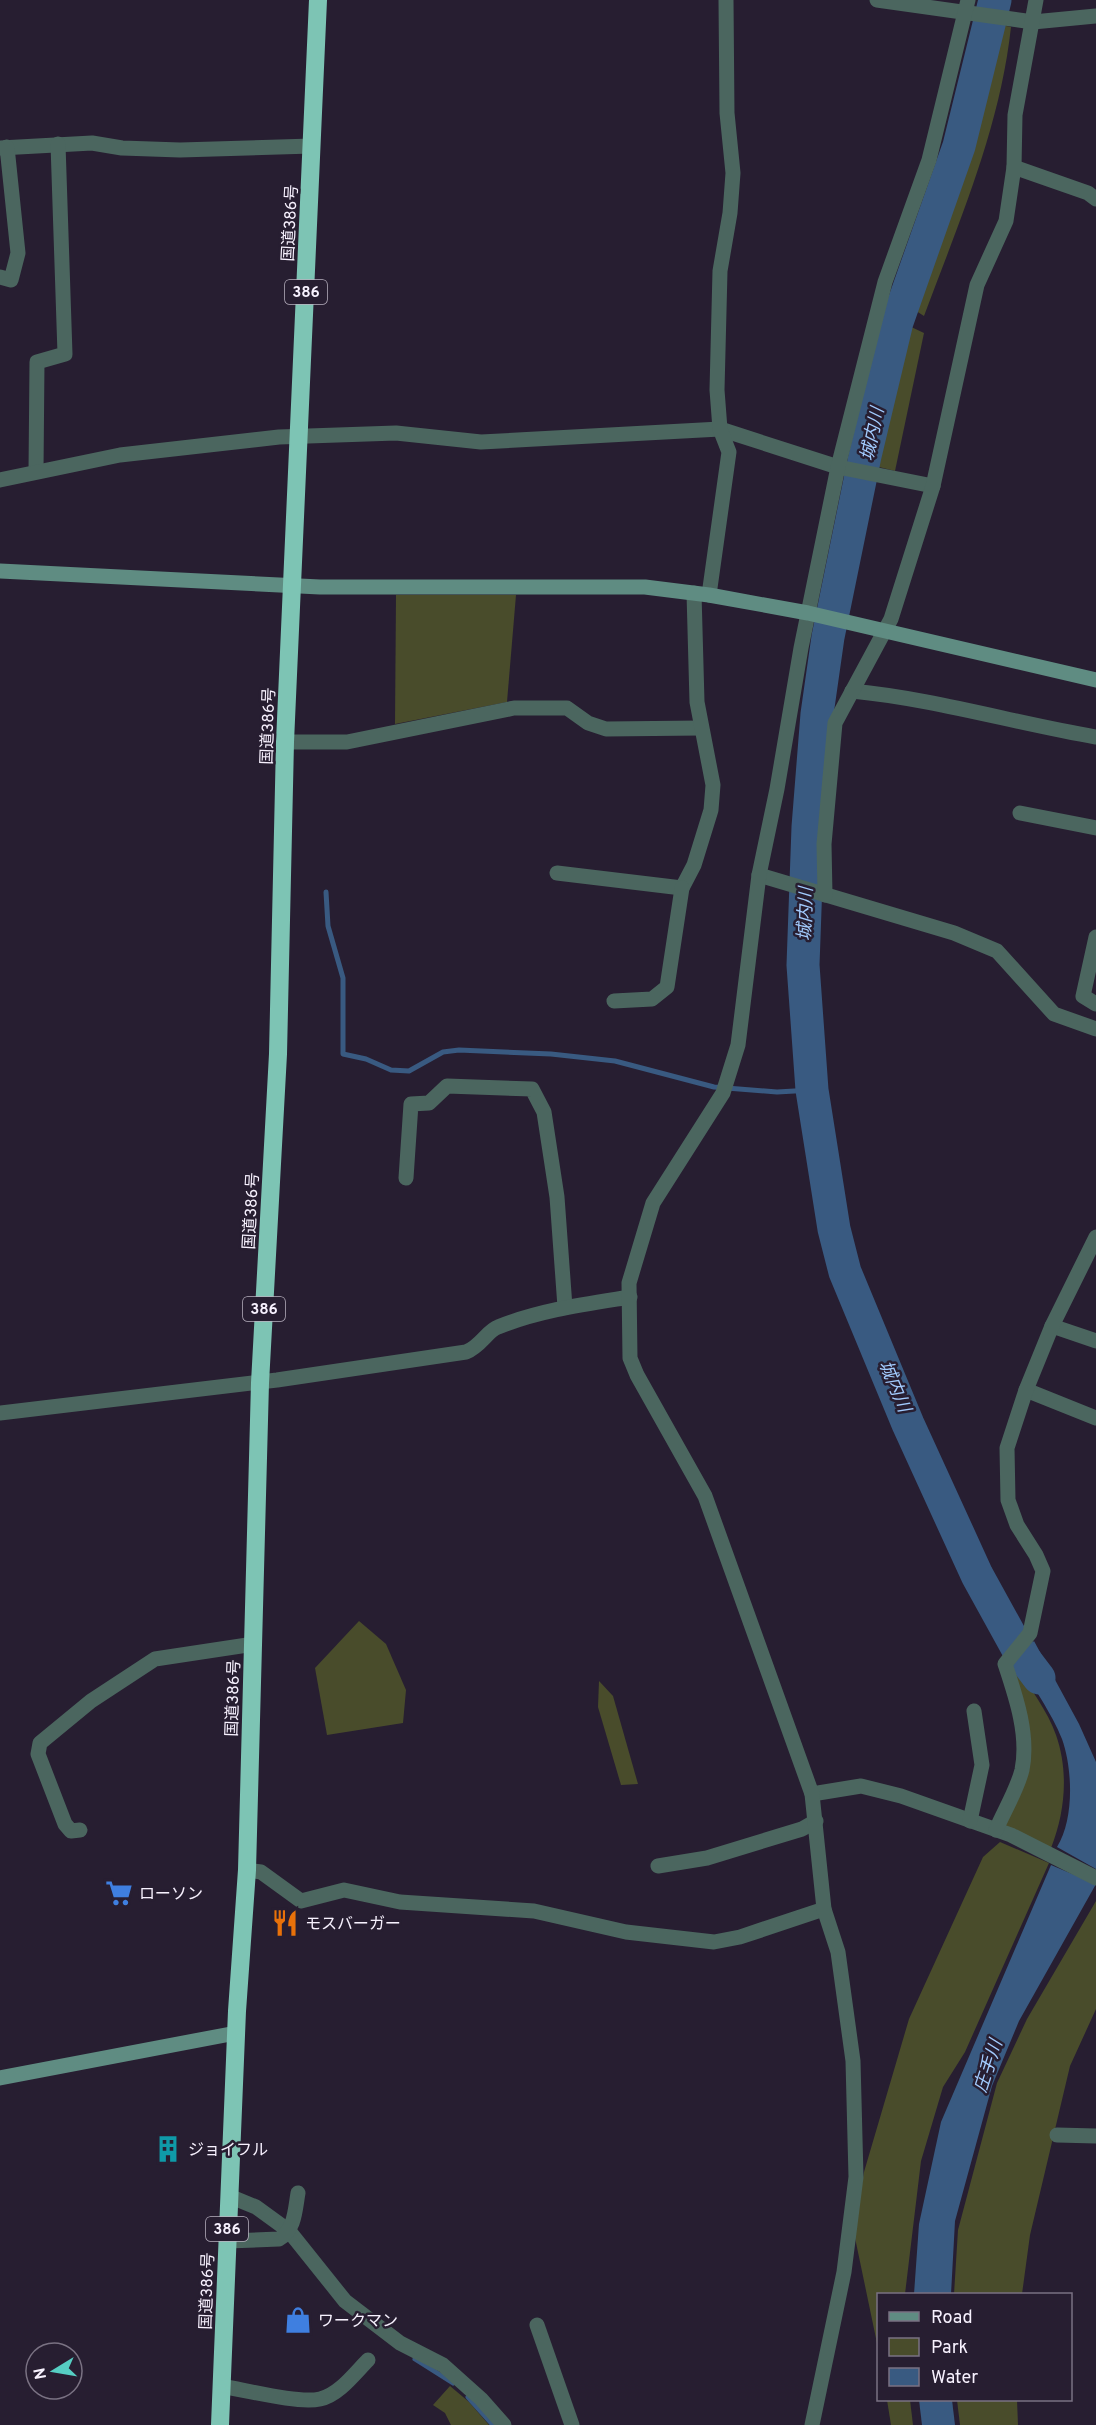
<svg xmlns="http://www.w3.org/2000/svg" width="1096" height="2425" viewBox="0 0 1096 2425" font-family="Overpass,'Noto Sans JP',sans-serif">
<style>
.green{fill:#494c2b}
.water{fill:#395a81}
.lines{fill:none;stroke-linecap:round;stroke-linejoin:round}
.stream{stroke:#395a81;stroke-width:5}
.river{stroke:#395a81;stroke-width:33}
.street{stroke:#4b665f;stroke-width:15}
.secondary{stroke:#5f8c82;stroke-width:15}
.highway{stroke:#7dc4b4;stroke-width:18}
.labels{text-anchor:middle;stroke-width:5;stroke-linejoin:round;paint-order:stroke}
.shield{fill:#271e31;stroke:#b9b2c0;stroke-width:1.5}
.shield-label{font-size:15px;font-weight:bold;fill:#f7f1fe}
.street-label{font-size:16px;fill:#f7f1fe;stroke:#271e31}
.poi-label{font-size:16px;fill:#f7f1fe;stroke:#271e31;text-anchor:start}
.water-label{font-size:18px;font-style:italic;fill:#a2cbfe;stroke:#271e31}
</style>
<rect width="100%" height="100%" fill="#271e31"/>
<g class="green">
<path d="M997 24 1011 27C1000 128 959 222 924 316L913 309C946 215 978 122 997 24Z"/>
<path d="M907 325 924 333 895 471 875 466Z"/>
<path d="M396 595H516L507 702 395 724Z"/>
<path d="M359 1621 386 1644 406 1690 403 1723 327 1735 315 1668Z"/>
<path d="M1015 1663C1028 1686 1048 1711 1056 1735 1069 1772 1065 1813 1051 1848L1005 1826 1025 1776 1013 1671Z"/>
<path d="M599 1681 613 1696 638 1784 621 1785 598 1707Z"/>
<path d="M1000 1842 1049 1863 965 2052 943 2087 921 2161 905 2294H878V2348L854 2233 864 2172 909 2019 983 1857Z"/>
<path d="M1096 1901V2009L1070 2066 1030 2235 1022 2294H954L958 2230 997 2083 1027 2019Z"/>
<path d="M450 2386 469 2402 489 2425H451L445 2413 433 2405Z"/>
<path d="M887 2400H910L913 2425H891Z"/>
<path d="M957 2400H1017L1018 2425H960Z"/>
</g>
<g class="water">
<path d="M1034 1641 1079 1724 1096 1762V1869L1057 1847C1074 1820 1073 1770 1062 1739 1053 1715 1030 1682 1016 1658Z"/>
<path d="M1051 1865 1096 1884 1019 2021 992 2086 955 2221 951 2294H914L919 2224 941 2122Z"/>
<path d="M919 2400H952L955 2425H922Z"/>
</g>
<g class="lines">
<g class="stream">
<path d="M326 892 328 926 343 978V1054L366 1059 391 1070 409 1071 443 1052 459 1050 551 1054 615 1061 714 1087 777 1092 812 1090"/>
<path d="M415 2359 453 2383"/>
<path d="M468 2397 493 2425"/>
</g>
<path class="river" d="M995 0 959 146 897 322 865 456 828 637 817 714 808 827 803 965 812 1090 834 1229 845 1272 908 1424 977 1575 1020 1653 1039 1678"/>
<g class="street">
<path d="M877 0 1033 22 1096 16"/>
<path d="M0 148 92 143 122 148 180 150 312 146"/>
<path d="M1014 167 1088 193 1096 199"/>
<path d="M0 277 11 280 18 253 7 147"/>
<path d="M36 471 37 362 65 354 58 144"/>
<path d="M0 480 120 455 279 437 396 433 481 442 720 429 838 467 933 486"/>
<path d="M709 595 729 452 720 429 717 390 720 271 730 213 733 173 727 113 726 0"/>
<path d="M852 691C935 699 1014 723 1096 737"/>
<path d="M285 742H347L514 708H567L588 723 606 729 701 728"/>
<path d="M1020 813 1096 828"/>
<path d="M557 873 682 888 694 865 711 810 713 785 697 702 694 593"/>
<path d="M759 875 954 933 997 951 1054 1014 1096 1029"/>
<path d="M825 895 824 844 835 723 891 619 933 486 977 285 1006 221 1014 167 1015 115 1036 0"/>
<path d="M1096 937 1083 996 1096 1004"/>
<path d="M614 1001 652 999 667 987 682 888"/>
<path d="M406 1178 411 1104 429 1103 447 1086 532 1089 544 1112 557 1197 565 1307"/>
<path d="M1052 1326 1096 1341"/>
<path d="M1026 1390 1096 1418"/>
<path d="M0 1413 277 1380 466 1352C481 1346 487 1331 498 1327 540 1310 586 1304 630 1297"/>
<path d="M812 1794 861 1786 901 1796 1011 1835 1096 1878"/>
<path d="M970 1821 982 1765 974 1711"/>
<path d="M80 1830 71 1831 65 1824 38 1754 40 1743 91 1701 155 1659 254 1644"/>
<path d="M996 1830C1004 1811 1017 1790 1022 1770 1029 1735 1016 1697 1005 1664L1030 1633 1043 1571 1036 1555 1017 1525 1008 1500 1007 1448 1026 1390 1052 1326 1096 1237"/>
<path d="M658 1866 707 1858 802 1829 816 1821"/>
<path d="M247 1870 261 1872 301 1901 344 1890 400 1902 534 1911 626 1932 714 1942 740 1937 824 1909"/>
<path d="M1057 2135 1096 2136"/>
<path d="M229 2196 256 2207 289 2231 345 2301 400 2343 443 2365 481 2399 504 2425"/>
<path d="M227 2241 279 2239C295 2230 295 2210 298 2193"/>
<path d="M537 2325 572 2425"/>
<path d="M221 2386C246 2390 298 2404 320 2399 339 2395 355 2373 368 2360"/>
<path d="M812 2425 844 2272 856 2177 853 2061 838 1952 824 1909 812 1794 705 1496 637 1375 630 1358 629 1283 653 1203 723 1093 738 1045 759 875 777 789 801 648 838 467 885 282 929 160 968 0"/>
</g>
<g class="secondary">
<path d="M0 571 320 587H645L709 595 808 613 1096 680"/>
<path d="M0 2078 236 2033"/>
</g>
<path class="highway" d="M220 2425 237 2011 247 1870 260 1383 278 1054 285 742 318 0"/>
</g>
<defs>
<symbol id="supermarket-bare" viewBox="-9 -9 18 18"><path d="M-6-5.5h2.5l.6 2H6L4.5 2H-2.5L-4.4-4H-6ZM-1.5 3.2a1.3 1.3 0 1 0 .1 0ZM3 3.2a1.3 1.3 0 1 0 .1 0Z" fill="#3f7fe0" stroke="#271e31" stroke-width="2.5" paint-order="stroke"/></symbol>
<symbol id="restaurant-bare" viewBox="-9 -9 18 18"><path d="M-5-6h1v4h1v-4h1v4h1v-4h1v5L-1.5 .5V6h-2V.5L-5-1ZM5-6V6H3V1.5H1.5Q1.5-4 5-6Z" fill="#e8710a" stroke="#271e31" stroke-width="2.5" paint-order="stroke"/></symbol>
<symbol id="building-bare" viewBox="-9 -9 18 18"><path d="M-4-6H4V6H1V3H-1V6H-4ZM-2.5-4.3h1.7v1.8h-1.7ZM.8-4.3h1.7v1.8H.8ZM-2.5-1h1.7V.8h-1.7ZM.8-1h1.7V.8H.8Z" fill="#0f9aa8" stroke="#271e31" stroke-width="2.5" paint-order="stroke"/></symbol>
<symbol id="shop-bare" viewBox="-9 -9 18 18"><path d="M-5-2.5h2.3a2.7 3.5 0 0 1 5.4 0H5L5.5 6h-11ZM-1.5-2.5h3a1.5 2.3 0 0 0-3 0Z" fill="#3f7fe0" stroke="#271e31" stroke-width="2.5" paint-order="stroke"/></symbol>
</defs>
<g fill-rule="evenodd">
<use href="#supermarket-bare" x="100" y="1874" width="38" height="38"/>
<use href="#restaurant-bare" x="266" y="1904" width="38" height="38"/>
<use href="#building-bare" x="149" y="2130" width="38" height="38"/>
<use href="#shop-bare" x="279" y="2301" width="38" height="38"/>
</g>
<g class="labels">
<g class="shield">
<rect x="285" y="280" width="42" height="24" rx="4.5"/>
<rect x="243" y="1297" width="42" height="24" rx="4.5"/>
<rect x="206" y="2217" width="42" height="24" rx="4.5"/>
</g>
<g class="shield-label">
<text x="306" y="297">386</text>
<text x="264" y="1314">386</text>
<text x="227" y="2234">386</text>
</g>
<g class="street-label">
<text transform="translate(289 223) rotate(-87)" y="6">国道386号</text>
<text transform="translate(267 726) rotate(-88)" y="6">国道386号</text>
<text transform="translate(250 1211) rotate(-87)" y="6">国道386号</text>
<text transform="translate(232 1698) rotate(-88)" y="6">国道386号</text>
<text transform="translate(206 2291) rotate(-88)" y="6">国道386号</text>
</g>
<g class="poi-label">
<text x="139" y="1899">ローソン</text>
<text x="305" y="1929">モスバーガー</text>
<text x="188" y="2155">ジョイフル</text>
<text x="318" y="2326">ワークマン</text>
</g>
<g class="water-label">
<text transform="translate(872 434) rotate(-78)" y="6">城内川</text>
<text transform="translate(805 914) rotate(-88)" y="6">城内川</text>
<text transform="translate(895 1386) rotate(67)" y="6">城内川</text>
<text transform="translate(988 2066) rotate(-72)" y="6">庄手川</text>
</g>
</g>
<rect x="877" y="2293" width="195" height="108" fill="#271e31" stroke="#7a7283" stroke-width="1.5"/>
<rect x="889" y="2312" width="30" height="9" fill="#5f8c82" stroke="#7a7283" stroke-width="1.5"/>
<text x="931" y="2323" font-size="18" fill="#f7f1fe">Road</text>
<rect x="889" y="2338" width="30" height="18" fill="#494c2b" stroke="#7a7283" stroke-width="1.5"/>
<text x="931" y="2353" font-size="18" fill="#f7f1fe">Park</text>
<rect x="889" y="2368" width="30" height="18" fill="#395a81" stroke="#7a7283" stroke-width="1.5"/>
<text x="931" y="2383" font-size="18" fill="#f7f1fe">Water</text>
<g transform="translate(54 2371) rotate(259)"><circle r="28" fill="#271e31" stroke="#7a7283" stroke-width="1.5"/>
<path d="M0-4.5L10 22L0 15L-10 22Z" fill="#56cec3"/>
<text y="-9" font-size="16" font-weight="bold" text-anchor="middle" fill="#f7f1fe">N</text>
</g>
</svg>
